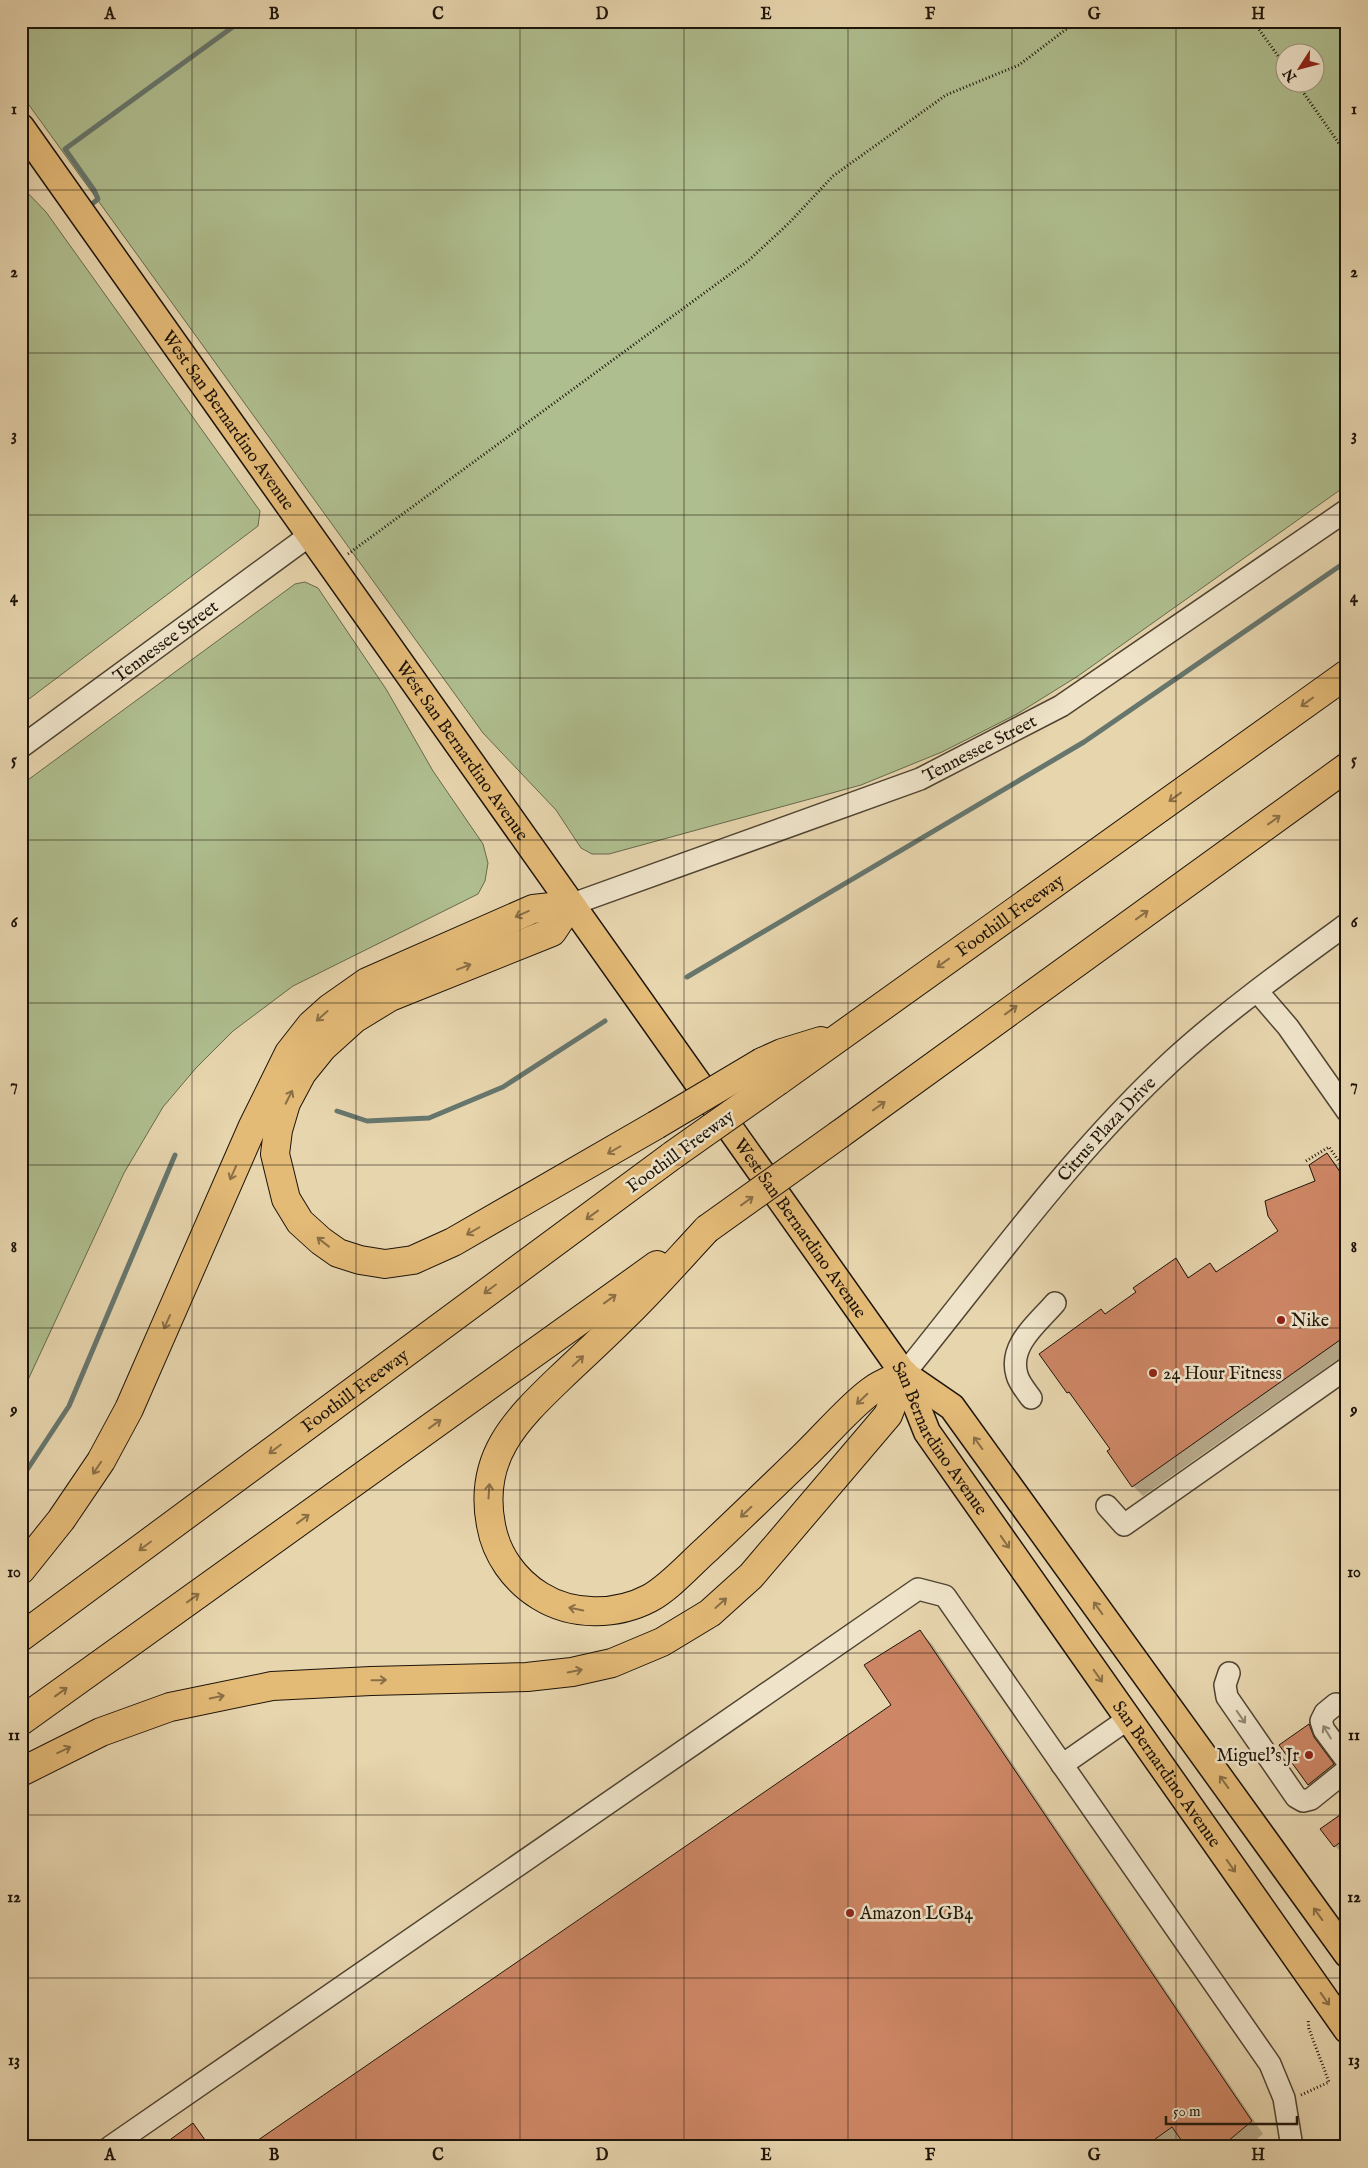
<svg xmlns="http://www.w3.org/2000/svg" width="1368" height="2168" viewBox="0 0 1368 2168" font-family="'IM FELL English',serif">
<style>
.green{fill:#afbe8f;stroke:#66694c;fill-rule:evenodd}
.shadow{fill:#0003}
.lines{fill:none;stroke-linecap:round;stroke-linejoin:round}
.stream{stroke:#66766d;stroke-width:5}
.building{fill:#ce8766;stroke:#1d1409}
.minor-casing{stroke:#504432;stroke-width:24}
.major-casing{stroke:#1d1409;stroke-width:29}
.highway-casing{stroke:#1d1409;stroke-width:30}
.path{stroke:#1d1409;stroke-width:3;stroke-dasharray:1 2.5;stroke-linecap:butt}
.minor{stroke:#efe4ca;stroke-width:21}
.major{stroke:#e4ba77;stroke-width:26}
.highway{stroke:#e4ba77;stroke-width:28}
.highway-bridge-casing{stroke:#1d1409;stroke-width:30;stroke-linecap:butt}
.highway-bridge{stroke:#e4ba77;stroke-width:28}
.oneway{stroke:#8a6f46}
.oneway2{stroke:#908673}
.grid{fill:none;stroke:#1d1409;stroke-width:1;stroke-opacity:0.55}
.poi-dot{fill:#8f2418;stroke:#efe4ca;stroke-width:2}
.labels{text-anchor:middle;stroke-width:5;stroke-linejoin:round;paint-order:stroke}
.street-label{font-size:18px;fill:#1d1409;stroke:#efe4ca}
.poi-label{font-size:18px;fill:#1d1409;stroke:#efe4ca;text-anchor:start}
.neatline{fill:none;stroke:#1d1409;stroke-width:2}
.grid-label{font-size:16px;text-anchor:middle;font-weight:bold;fill:#1d1409}
</style>
<rect width="100%" height="100%" fill="#e7d5ae"/>
<filter id="stains"><feTurbulence type="fractalNoise" baseFrequency=".004" numOctaves="4"/><feColorMatrix values="0 0 0 0 .2 0 0 0 0 .09 0 0 0 0 .02 0 0 0 .5 -.17"/></filter>
<radialGradient id="worn" r=".72"><stop offset=".6" stop-color="#630" stop-opacity="0"/><stop offset="1" stop-color="#630" stop-opacity=".3"/></radialGradient>
<g class="green">
<path d="M21 21H1347V485L1078 676 1017 714 942 752 861 785 609 854H592L581 848 556 810 483 733 21 94ZM1286 52H1316V82H1286Z"/>
<path d="M21 186 46 212 260 511 258 526 21 705Z"/>
<path d="M305 582 318 588 386 689 433 771 483 844 488 863 485 881 478 894 293 986 233 1031 196 1068 163 1107 124 1173 21 1395V785L295 584Z"/>
</g>
<g class="shadow">
<path d="M1327 1154 1336 1164 1347 1179V1353L1143 1496 1133 1486 1108 1451 1112 1449 1077 1402 1068 1392 1105 1315 1138 1292 1176 1260 1190 1278 1210 1264 1218 1272 1279 1231 1316 1182Z"/>
<path d="M920 1632 932 1644 1263 2134 1247 2147H1188L1183 2140 1173 2147H250L893 1705Z"/>
<path d="M1309 1725 1321 1737 1325 1751 1345 1777 1321 1797 1309 1785 1281 1745Z"/>
<path d="M1347 1811V1858L1335 1846Z"/>
<path d="M193 2125 212 2147H162Z"/>
</g>
<g class="lines">
<g class="stream">
<path d="M92 204 98 199 94 190 65 149 241 21"/>
<path d="M687 977 1084 742 1347 561"/>
<path d="M337 1111 367 1121 429 1118 503 1087 605 1021"/>
<path d="M21 1479 69 1406 175 1155"/>
</g>
</g>
<g class="building">
<path d="M1327 1153 1347 1182V1335L1132 1487 1107 1451 1110 1449 1069 1392 1067 1393 1039 1354 1101 1309 1105 1314 1136 1292 1133 1288 1176 1258 1188 1278 1210 1263 1216 1272 1278 1231 1268 1216 1265 1201 1315 1181 1309 1165Z"/>
<path d="M920 1630 1252 2121 1221 2147H1186L1172 2127 1144 2147H248L891 1705 864 1665Z"/>
<path d="M1309 1724 1314 1737 1334 1764 1308 1785 1279 1745Z"/>
<path d="M1347 1810V1837L1334 1847 1320 1829Z"/>
<path d="M193 2123 210 2147H160Z"/>
</g>
<g class="lines">
<defs>
<g id="minor">
<path id="s1" d="M21 747 310 535"/>
<path id="s2" d="M570 905 920 779 1061 706 1347 510"/>
<path d="M1257 991 1288 1027 1347 1111"/>
<path id="s3" d="M904 1374C991 1267 1072 1153 1174 1059 1228 1010 1288 967 1347 924"/>
<path d="M1031 1398C1026 1391 1019 1383 1017 1375 1008 1345 1038 1323 1055 1303"/>
<path d="M1107 1506 1124 1525 1347 1368"/>
<path d="M1229 1673 1225 1685 1227 1697 1296 1797 1303 1801 1311 1799 1347 1770"/>
<path d="M1336 1704 1325 1713 1321 1721 1324 1730 1347 1761"/>
<path d="M1062 1765 1128 1719"/>
<path d="M110 2147 918 1589 945 1596 1270 2064 1284 2098 1292 2147"/>
</g>
<g id="major">
<path id="s4" d="M21 127 904 1374 927 1432 1347 2030"/>
<path d="M904 1374 952 1407 1347 1954"/>
</g>
<g id="highway">
<path d="M570 905 552 932 390 997 354 1019 323 1047 302 1073 286 1103 278 1130 275 1154 286 1199 300 1222 321 1241 338 1253 360 1260 385 1264 413 1260 453 1242 656 1125"/>
<path d="M762 1062 782 1053 821 1041"/>
<path id="s5" d="M778 1081 1347 674"/>
<path d="M840 1134 1347 767"/>
<path d="M707 1229C679 1259 653 1289 624 1317 603 1338 581 1358 560 1378 515 1421 478 1458 491 1525 496 1554 514 1580 540 1596 572 1616 616 1616 650 1598 670 1587 690 1564 707 1549 739 1519 772 1487 804 1456 825 1436 848 1408 871 1391 880 1384 893 1379 904 1374"/>
<path d="M21 1570 61 1520 101 1461 129 1409 252 1128 289 1053 311 1025 330 1008 367 982 533 909 570 905"/>
<path id="s6" d="M21 1637 673 1155"/>
<path d="M21 1721 657 1265"/>
<path d="M21 1772 101 1732 170 1707 272 1686 371 1681 527 1677 572 1672 612 1663 662 1642 710 1613 751 1576 888 1415 904 1374"/>
</g>
</defs>
<use href="#minor" class="minor-casing"/>
<use href="#major" class="major-casing"/>
<use href="#highway" class="highway-casing"/>
<g class="path">
<path d="M1253 21 1286 67"/>
<path d="M1296 82 1347 155"/>
<path d="M348 554 748 261 789 223 833 176 946 95 1019 65 1077 21"/>
<path d="M1306 1161 1329 1147 1347 1173"/>
<path d="M1301 2095 1329 2082 1309 2029 1308 2019"/>
</g>
<use href="#minor" class="minor"/>
<use href="#major" class="major"/>
<use href="#highway" class="highway"/>
<defs>
<g id="highway-bridge">
<path d="M656 1125 762 1062"/>
<path d="M673 1155 778 1081"/>
<path d="M707 1229 840 1134"/>
</g>
</defs>
<use href="#highway-bridge" class="highway-bridge-casing"/>
<use href="#highway-bridge" class="highway-bridge"/>
</g>
<defs><path id="oneway-shaft" d="M-6 0H5M1.5-3L5.5 0L1.5 3" fill="none" stroke-width="1.6" stroke-linecap="round" stroke-linejoin="round" transform="scale(1.25)"/></defs>
<g class="oneway">
<use href="#oneway-shaft" transform="translate(1307 702) rotate(144)"/>
<use href="#oneway-shaft" transform="translate(1175 797) rotate(144)"/>
<use href="#oneway-shaft" transform="translate(1274 820) rotate(-36)"/>
<use href="#oneway-shaft" transform="translate(522 914) rotate(156)"/>
<use href="#oneway-shaft" transform="translate(1142 915) rotate(-36)"/>
<use href="#oneway-shaft" transform="translate(943 963) rotate(144)"/>
<use href="#oneway-shaft" transform="translate(464 967) rotate(-21)"/>
<use href="#oneway-shaft" transform="translate(1011 1010) rotate(-36)"/>
<use href="#oneway-shaft" transform="translate(322 1016) rotate(138)"/>
<use href="#oneway-shaft" transform="translate(289 1097) rotate(-63)"/>
<use href="#oneway-shaft" transform="translate(879 1106) rotate(-36)"/>
<use href="#oneway-shaft" transform="translate(614 1150) rotate(150)"/>
<use href="#oneway-shaft" transform="translate(233 1173) rotate(114)"/>
<use href="#oneway-shaft" transform="translate(747 1201) rotate(-36)"/>
<use href="#oneway-shaft" transform="translate(592 1215) rotate(144)"/>
<use href="#oneway-shaft" transform="translate(473 1231) rotate(150)"/>
<use href="#oneway-shaft" transform="translate(323 1242) rotate(-142)"/>
<use href="#oneway-shaft" transform="translate(490 1289) rotate(143)"/>
<use href="#oneway-shaft" transform="translate(610 1299) rotate(-36)"/>
<use href="#oneway-shaft" transform="translate(167 1322) rotate(114)"/>
<use href="#oneway-shaft" transform="translate(578 1361) rotate(-43)"/>
<use href="#oneway-shaft" transform="translate(862 1399) rotate(136)"/>
<use href="#oneway-shaft" transform="translate(435 1424) rotate(-36)"/>
<use href="#oneway-shaft" transform="translate(978 1443) rotate(-126)"/>
<use href="#oneway-shaft" transform="translate(275 1449) rotate(143)"/>
<use href="#oneway-shaft" transform="translate(97 1468) rotate(124)"/>
<use href="#oneway-shaft" transform="translate(489 1491) rotate(-86)"/>
<use href="#oneway-shaft" transform="translate(746 1512) rotate(136)"/>
<use href="#oneway-shaft" transform="translate(303 1519) rotate(-36)"/>
<use href="#oneway-shaft" transform="translate(1005 1542) rotate(55)"/>
<use href="#oneway-shaft" transform="translate(145 1546) rotate(143)"/>
<use href="#oneway-shaft" transform="translate(193 1598) rotate(-36)"/>
<use href="#oneway-shaft" transform="translate(721 1603) rotate(-42)"/>
<use href="#oneway-shaft" transform="translate(1098 1608) rotate(-126)"/>
<use href="#oneway-shaft" transform="translate(576 1609) rotate(-169)"/>
<use href="#oneway-shaft" transform="translate(575 1671) rotate(-11)"/>
<use href="#oneway-shaft" transform="translate(1098 1676) rotate(55)"/>
<use href="#oneway-shaft" transform="translate(379 1680) rotate(-1)"/>
<use href="#oneway-shaft" transform="translate(61 1692) rotate(-36)"/>
<use href="#oneway-shaft" transform="translate(217 1697) rotate(-12)"/>
<use href="#oneway-shaft" transform="translate(64 1750) rotate(-25)"/>
<use href="#oneway-shaft" transform="translate(1224 1782) rotate(-126)"/>
<use href="#oneway-shaft" transform="translate(1231 1866) rotate(55)"/>
<use href="#oneway-shaft" transform="translate(1318 1914) rotate(-126)"/>
<use href="#oneway-shaft" transform="translate(1325 1999) rotate(55)"/>
</g>
<g class="oneway2">
<use href="#oneway-shaft" transform="translate(1241 1717) rotate(55)"/>
<use href="#oneway-shaft" transform="translate(1327 1732) rotate(-121)"/>
</g>
<path class="grid" d="M192 21V2147M356 21V2147M520 21V2147M684 21V2147M848 21V2147M1012 21V2147M1176 21V2147M21 190H1347M21 353H1347M21 515H1347M21 678H1347M21 840H1347M21 1003H1347M21 1165H1347M21 1328H1347M21 1490H1347M21 1653H1347M21 1815H1347M21 1978H1347"/>
<g class="poi-dot">
<circle cx="1281" cy="1320" r="5"/>
<circle cx="1153" cy="1373" r="5"/>
<circle cx="1309" cy="1755" r="5"/>
<circle cx="850" cy="1913" r="5"/>
</g>
<g class="labels">
<g class="street-label">
<text dy="6" stroke="none"><textPath href="#s4" startOffset="359">West San Bernardino Avenue</textPath></text>
<text dy="6" stroke="none"><textPath href="#s1" startOffset="179">Tennessee Street</textPath></text>
<text dy="6" stroke="none"><textPath href="#s2" startOffset="439">Tennessee Street</textPath></text>
<text dy="6" stroke="none"><textPath href="#s4" startOffset="764">West San Bernardino Avenue</textPath></text>
<text dy="6" stroke="none"><textPath href="#s5" startOffset="285">Foothill Freeway</textPath></text>
<text dy="6" stroke="none"><textPath href="#s3" startOffset="318">Citrus Plaza Drive</textPath></text>
<text transform="translate(680 1151) rotate(-36)" y="6">Foothill Freeway</text>
<text dy="6" stroke="none"><textPath href="#s4" startOffset="1349">West San Bernardino Avenue</textPath></text>
<text dy="6" stroke="none"><textPath href="#s6" startOffset="415">Foothill Freeway</textPath></text>
<text dy="6" stroke="none"><textPath href="#s4" startOffset="1602">San Bernardino Avenue</textPath></text>
<text dy="6" stroke="none"><textPath href="#s4" startOffset="2008">San Bernardino Avenue</textPath></text>
</g>
<g class="poi-label">
<text x="1291" y="1326">Nike</text>
<text x="1163" y="1379">24 Hour Fitness</text>
<text x="1299" y="1761" text-anchor="end">Miguel's Jr</text>
<text x="860" y="1919">Amazon LGB4</text>
</g>
</g>
<rect width="1368" height="2168" fill="none" stroke="#e7d5ae" stroke-width="55"/>
<g transform="translate(1300 68) rotate(234)"><circle r="24" fill="#efe4ca" stroke="#9b917d"/>
<path d="M0-4L9 19L0 12L-9 19Z" fill="#8f2418"/>
<text y="-8" font-size="14" font-weight="bold" text-anchor="middle" fill="#1d1409">N</text>
</g>
<path d="M1166 2116v8h131v-8" fill="none" stroke="#1d1409" stroke-width="2.5"/>
<text x="1173" y="2116" font-size="15" fill="#1d1409" stroke="#efe4ca" stroke-width="4" paint-order="stroke">50 m</text>
<rect x="28" y="28" width="1312" height="2112" class="neatline"/>
<g class="grid-label">
<text x="110" y="19">A</text>
<text x="274" y="19">B</text>
<text x="438" y="19">C</text>
<text x="602" y="19">D</text>
<text x="766" y="19">E</text>
<text x="930" y="19">F</text>
<text x="1094" y="19">G</text>
<text x="1258" y="19">H</text>
<text x="14" y="114">1</text>
<text x="1354" y="114">1</text>
<text x="14" y="277">2</text>
<text x="1354" y="277">2</text>
<text x="14" y="440">3</text>
<text x="1354" y="440">3</text>
<text x="14" y="602">4</text>
<text x="1354" y="602">4</text>
<text x="14" y="765">5</text>
<text x="1354" y="765">5</text>
<text x="14" y="927">6</text>
<text x="1354" y="927">6</text>
<text x="14" y="1090">7</text>
<text x="1354" y="1090">7</text>
<text x="14" y="1252">8</text>
<text x="1354" y="1252">8</text>
<text x="14" y="1415">9</text>
<text x="1354" y="1415">9</text>
<text x="14" y="1577">10</text>
<text x="1354" y="1577">10</text>
<text x="14" y="1740">11</text>
<text x="1354" y="1740">11</text>
<text x="14" y="1902">12</text>
<text x="1354" y="1902">12</text>
<text x="14" y="2065">13</text>
<text x="1354" y="2065">13</text>
<text x="110" y="2160">A</text>
<text x="274" y="2160">B</text>
<text x="438" y="2160">C</text>
<text x="602" y="2160">D</text>
<text x="766" y="2160">E</text>
<text x="930" y="2160">F</text>
<text x="1094" y="2160">G</text>
<text x="1258" y="2160">H</text>
</g>
<rect width="100%" height="100%" filter="url(#stains)"/>
<rect width="100%" height="100%" fill="url(#worn)"/>
</svg>
